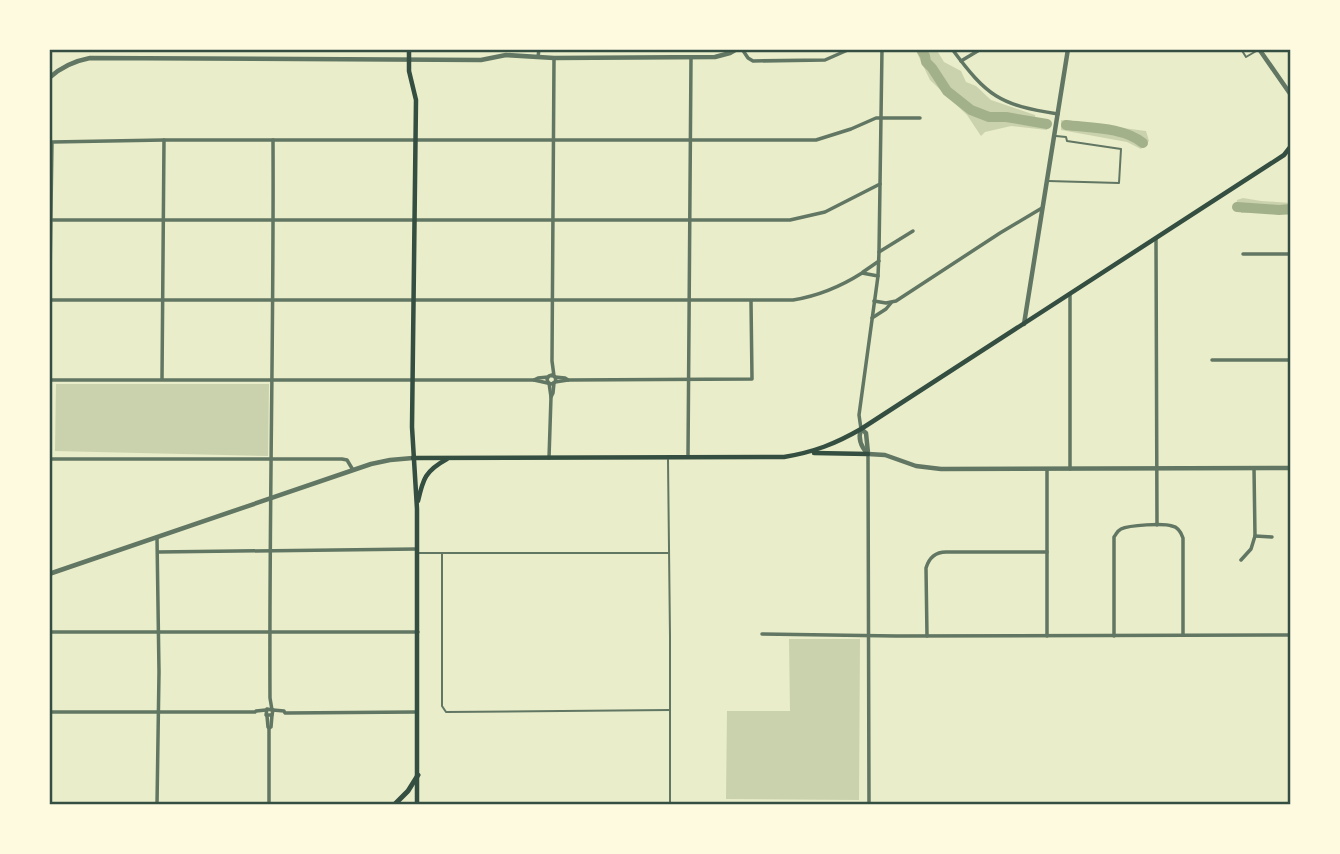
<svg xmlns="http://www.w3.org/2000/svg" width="1340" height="854" viewBox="0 0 1340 854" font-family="'Sofia Sans Condensed',sans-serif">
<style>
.green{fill:#cad2ad}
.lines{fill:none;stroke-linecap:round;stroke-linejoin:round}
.river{stroke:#a3b18a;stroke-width:10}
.service{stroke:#617663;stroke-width:2}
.minor{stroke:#617663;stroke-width:3.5}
.tertiary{stroke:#617663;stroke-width:4.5}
.secondary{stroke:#344e41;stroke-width:4.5}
.primary{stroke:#344e41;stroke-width:5}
.neatline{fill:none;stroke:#344e41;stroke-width:2.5}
</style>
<rect width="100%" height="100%" fill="#e9edc9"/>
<g class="green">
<path d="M915 49H936L944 62 961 71 966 82 976 86 991 100 1035 115 1036 120 1049 122 1047 130 1011 126 985 132 981 136 967 115 930 80Z"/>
<path d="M1061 120 1146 131 1149 141 1141 149 1127 142 1061 130Z"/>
<path d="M1243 198 1261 201 1291 203V215L1260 212 1241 213V210L1236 209 1237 200Z"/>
<path d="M56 384H269L268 456 55 451Z"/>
<path d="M789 639H860L859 800 726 799 727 711H790Z"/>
</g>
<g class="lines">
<g class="river">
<path d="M921 49 925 56 926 62 932 68 947 91 971 110 989 117H1006L1047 124"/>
<path d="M1066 125C1090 128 1123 127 1143 143"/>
<path d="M1237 207 1279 210 1291 209"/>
</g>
<g class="service">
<path d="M1241 49 1246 57 1258 50"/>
<path d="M1048 181 1119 183 1121 149 1067 141 1066 137 1056 136"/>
<path d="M668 460 670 636V805"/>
<path d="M419 553H668"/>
<path d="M442 553V706L446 712 670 710"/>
</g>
<g class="minor">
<path d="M742 49 748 58 753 61 825 60 850 49"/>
<path d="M952 49C987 96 999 105 1058 114"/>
<path d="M538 57 539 49"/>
<path d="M961 61 981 49"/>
<path d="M51 220H790L825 212 880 184"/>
<path d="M1156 239 1157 525"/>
<path d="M879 252 913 231"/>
<path d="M1243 254H1291"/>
<path d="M863 272 879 261"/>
<path d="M1070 295V469"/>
<path d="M49 300H793C818 296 840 287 862 273L878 276"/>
<path d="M874 301 886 303 896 301 1000 233 1042 208"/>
<path d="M872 318 886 309 891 303"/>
<path d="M49 344 52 142 164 140H816L851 129 876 118H920"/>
<path d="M1212 360H1291"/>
<path d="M554 376 552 361 554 58"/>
<path d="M555 377 565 378 568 380"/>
<path d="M162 379 164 140"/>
<path d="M49 380H534L552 384 556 381 555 377 552 375 549 376 547 379 548 382"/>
<path d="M534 380 538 378 548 377"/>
<path d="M555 382 568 380 752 379 751 301"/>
<path d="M549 383 551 397"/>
<path d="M861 429 859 415 878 276 879 252 882 49"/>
<path d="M868 454 869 805"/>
<path d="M688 457 691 58"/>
<path d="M549 458 551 397 553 393 554 383"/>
<path d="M49 459H342L347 460 353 470"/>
<path d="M1047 469V636"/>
<path d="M1255 536 1272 537"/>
<path d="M158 552 417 549"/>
<path d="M1241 560 1251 549 1255 536 1254 468"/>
<path d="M49 632H418"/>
<path d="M762 634 896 636 1291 635"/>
<path d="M927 636 926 568C929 558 935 552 946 552H1047"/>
<path d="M1114 636V537C1117 533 1117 531 1121 529 1129 525 1164 523 1172 526 1178 527 1181 532 1183 538V635"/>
<path d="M272 710 270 698C269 512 274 326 273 140"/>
<path d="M272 710 267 709 266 715H272L273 710"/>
<path d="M273 710 284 711 285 713 416 712"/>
<path d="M49 712H255L256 711 266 710"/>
<path d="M267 716 268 727 269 728V805"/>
<path d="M269 728 271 727 272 715"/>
<path d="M157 805 159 672 157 538"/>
</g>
<g class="tertiary">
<path d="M1259 49 1291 95"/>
<path d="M49 78C61 67 74 61 90 58L481 60 506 55 554 58 715 57 730 53 737 49"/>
<path d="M1024 324 1068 49"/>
<path d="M861 429C858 438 861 447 868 454"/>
<path d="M861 429 866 433 868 453"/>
<path d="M868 454 885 455 916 466 941 469 1291 468"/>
<path d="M49 574 371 464 390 460 413 458"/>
</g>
<g class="secondary">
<path d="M409 49V71L416 100 412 427 417 509V805"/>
<path d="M814 453 868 454"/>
<path d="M413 458 784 457C814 452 835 444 861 429L1284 155 1291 146"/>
<path d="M418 501C423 479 425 471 447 459"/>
</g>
<g class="primary">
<path d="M49 805H64"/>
<path d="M394 805 408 791 418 775"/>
</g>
</g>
<rect width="1340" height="854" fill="none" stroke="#fefae0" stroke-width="102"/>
<rect x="51" y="51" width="1238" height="752" class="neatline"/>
</svg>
